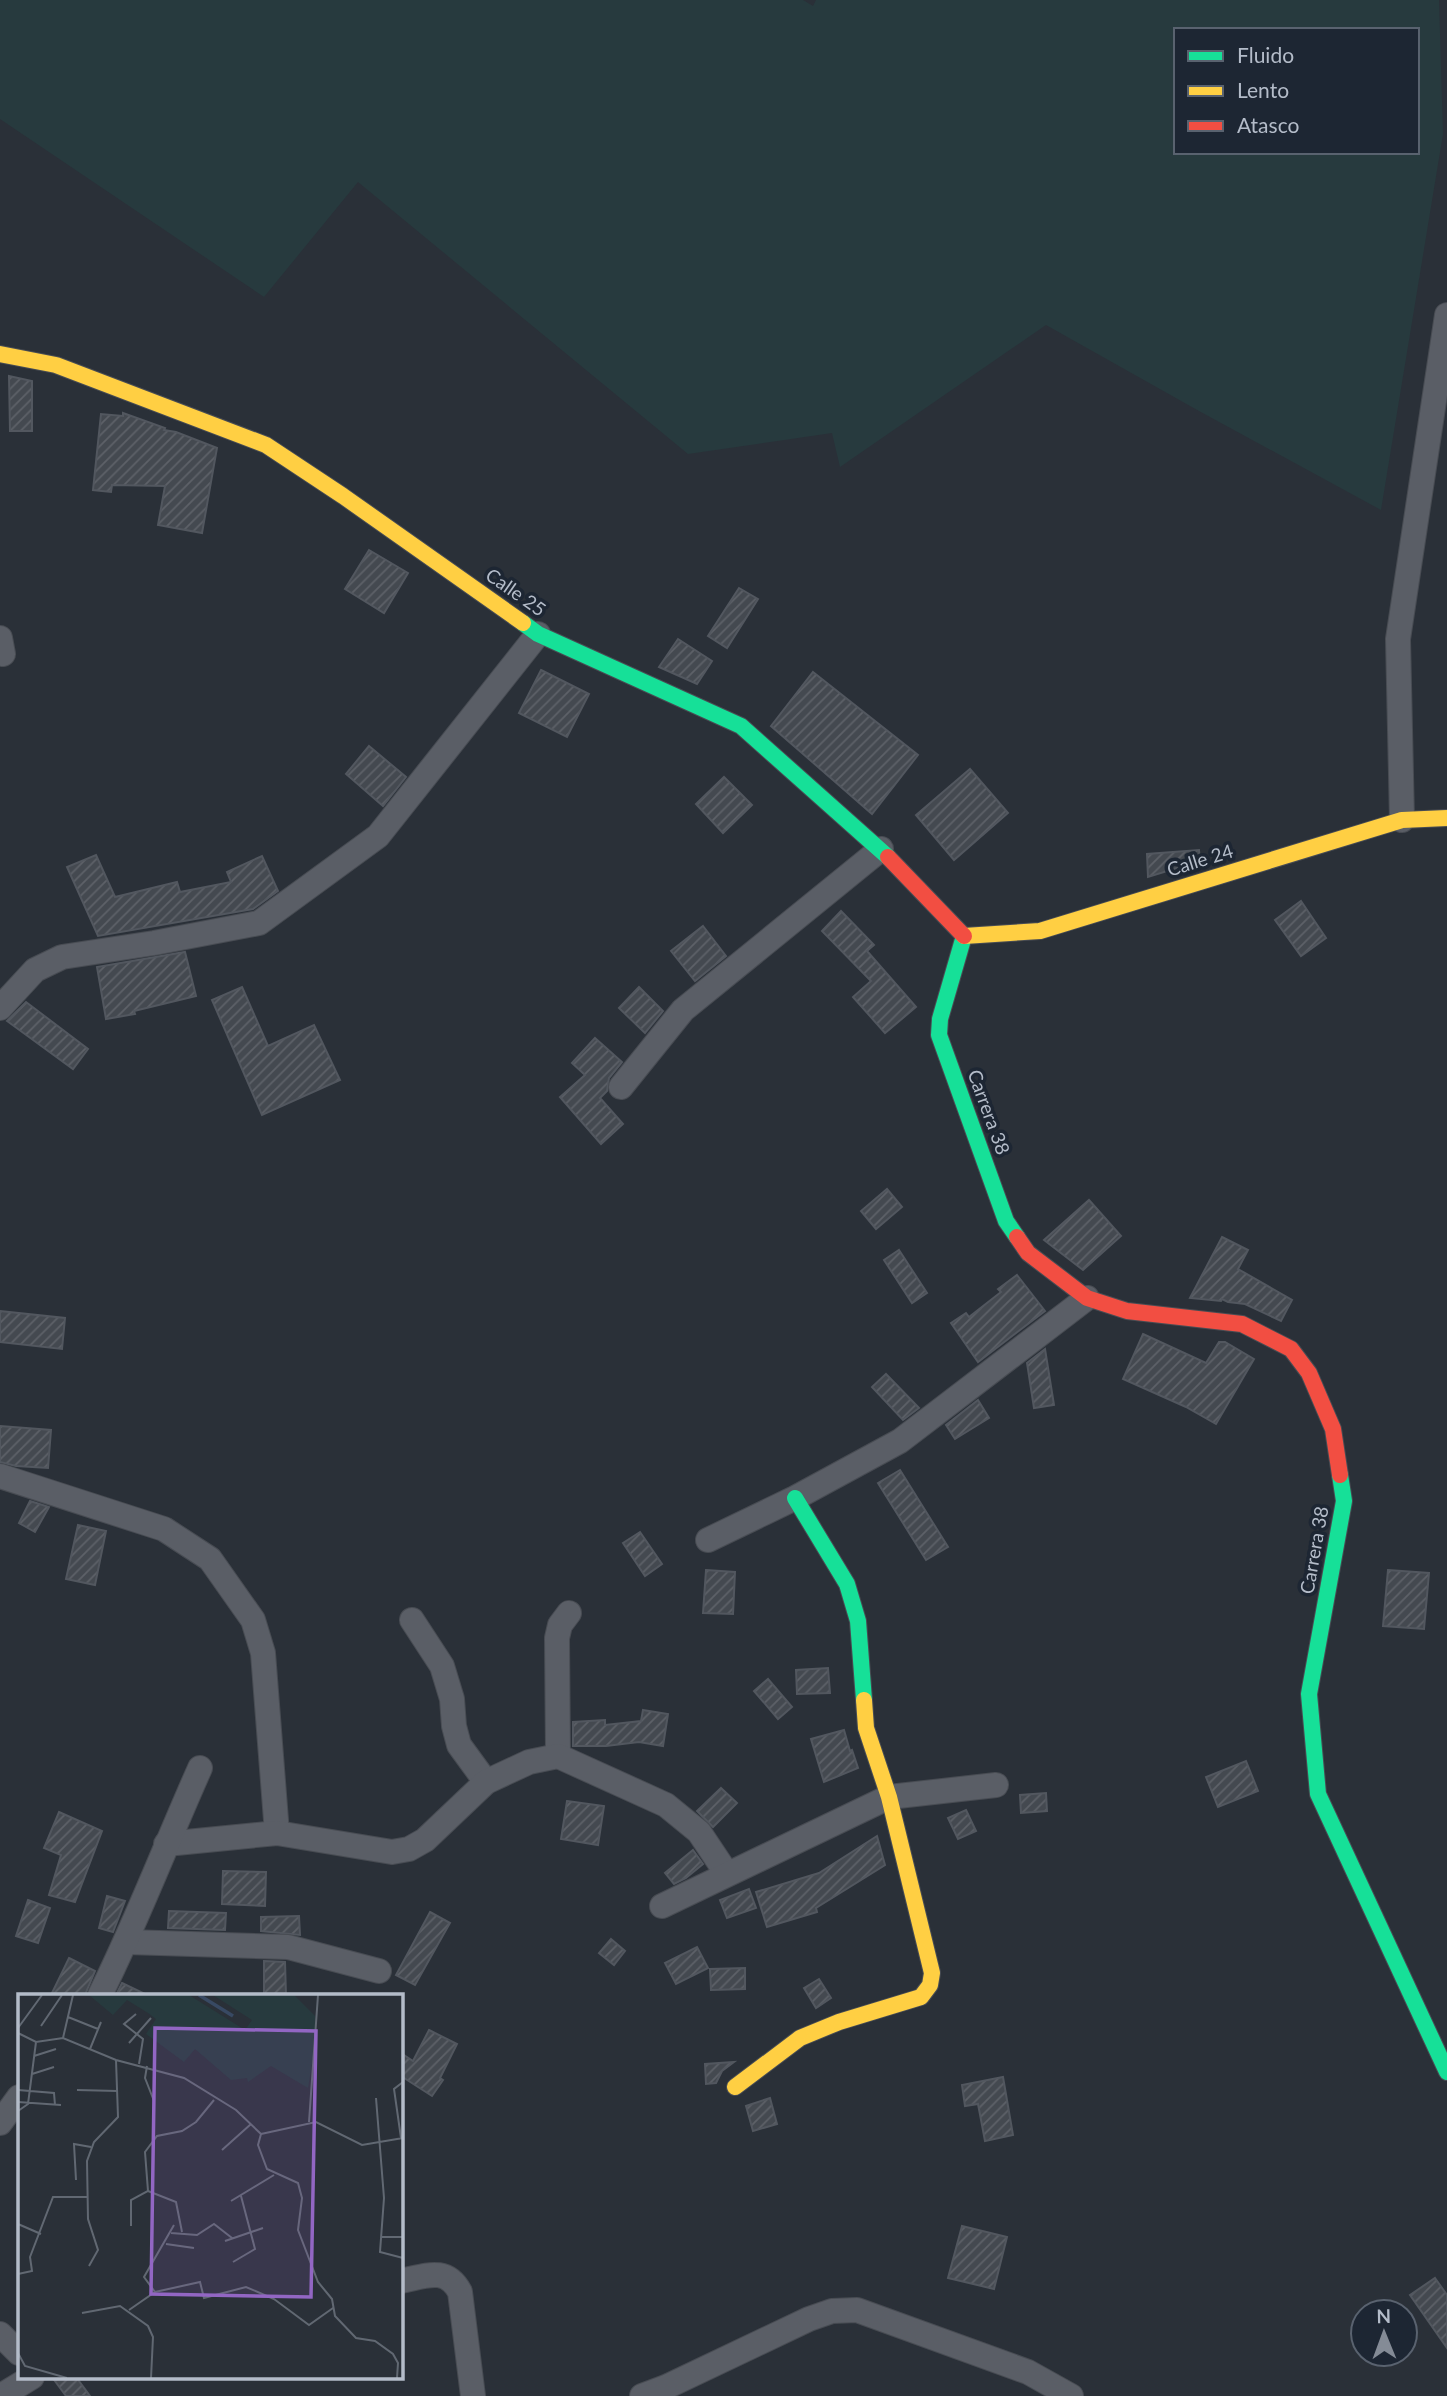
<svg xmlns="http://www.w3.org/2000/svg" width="1447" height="2396" viewBox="0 0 1447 2396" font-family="Lato,sans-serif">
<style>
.grass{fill:#273a3e;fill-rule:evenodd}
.building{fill:url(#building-hatch);stroke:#52575f;stroke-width:2}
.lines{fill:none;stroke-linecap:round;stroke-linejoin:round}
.street-casing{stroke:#484c53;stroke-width:26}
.fast-casing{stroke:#484c53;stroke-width:18}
.slow-casing{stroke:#484c53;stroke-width:18}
.jam-casing{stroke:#484c53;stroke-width:18}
.street{stroke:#5a5e66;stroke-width:24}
.fast{stroke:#16e098;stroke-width:16}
.slow{stroke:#ffcf43;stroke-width:16}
.jam{stroke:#f24e42;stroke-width:16}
.labels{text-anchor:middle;stroke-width:7;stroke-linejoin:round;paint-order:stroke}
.street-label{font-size:19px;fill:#b4bcc9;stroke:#1d2633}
.inset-river{fill:none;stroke:#384963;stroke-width:3.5}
.inset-road{fill:none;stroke:#616872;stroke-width:2}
.view{fill:#9266c3;fill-opacity:0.15;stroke:#9266c3;stroke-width:3.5}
.inset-edge{fill:none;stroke:#b4bcc9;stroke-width:3.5}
</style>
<defs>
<pattern id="building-hatch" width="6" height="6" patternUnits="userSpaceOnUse" patternTransform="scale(1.75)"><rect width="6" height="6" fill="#444950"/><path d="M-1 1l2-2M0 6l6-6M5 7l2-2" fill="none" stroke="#5d6168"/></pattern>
</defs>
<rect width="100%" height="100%" fill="#2a3038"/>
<path class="grass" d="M0 0H803L813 6 816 0H1439L1443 134 1381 510 1199 411 1046 325 840 467 832 433 688 454 358 182 264 297 0 119ZM1176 30H1417V152H1176Z"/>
<g class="building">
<path d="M9 376 32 381V431H10Z"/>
<path d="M123 413 165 428 164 430 176 432 217 448 202 533 158 525 165 486 112 485 111 492 93 490 101 414 123 416Z"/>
<path d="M369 550 408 573 384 613 345 589Z"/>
<path d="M739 588 758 599 727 648 708 636Z"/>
<path d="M678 639 712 661 697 684 659 667Z"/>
<path d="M541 670 589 694 567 737 519 713Z"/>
<path d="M813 672 918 755 872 814 771 726Z"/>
<path d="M369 746 406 777 383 806 346 774Z"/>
<path d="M970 769 1008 813 954 860 916 815Z"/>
<path d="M724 777 752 805 723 833 696 804Z"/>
<path d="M1199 850 1200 861 1148 877 1147 854Z"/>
<path d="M96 855 115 897 177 882 180 892 231 882 227 872 262 856 278 891 253 909 98 936 67 867Z"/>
<path d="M1301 901 1326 938 1301 956 1275 920Z"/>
<path d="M841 911 874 945 867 951 916 1007 885 1033 853 997 871 981 822 931Z"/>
<path d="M703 926 726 956 695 981 671 951Z"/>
<path d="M185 952 196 996 134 1011 135 1014 106 1019 97 967Z"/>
<path d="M242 987 268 1046 314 1025 340 1080 262 1115 212 1000Z"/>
<path d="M639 987 663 1011 645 1033 619 1008Z"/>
<path d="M26 1002 88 1049 73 1069 7 1021Z"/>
<path d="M595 1038 622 1062 609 1078 607 1091 600 1098 623 1124 601 1144 560 1097 585 1075 572 1063Z"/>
<path d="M887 1189 902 1207 876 1229 861 1211Z"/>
<path d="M1089 1200 1121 1236 1083 1270 1044 1240Z"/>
<path d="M1222 1237 1248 1250 1238 1269 1292 1300 1281 1321 1245 1304 1228 1302 1222 1299 1221 1301 1190 1298Z"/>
<path d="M899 1250 927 1293 912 1303 884 1260Z"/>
<path d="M1017 1275 1045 1311 978 1362 951 1323 966 1313 969 1317 1001 1292 998 1289Z"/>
<path d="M0 1311 65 1318 62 1349 0 1342Z"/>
<path d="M1143 1334 1206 1363 1219 1342H1225L1254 1359 1216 1424 1186 1407 1123 1379Z"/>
<path d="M1045 1349 1054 1405 1034 1408 1027 1363Z"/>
<path d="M886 1374 919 1408 903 1420 872 1387Z"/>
<path d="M978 1400 989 1418 955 1439 946 1425Z"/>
<path d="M0 1426 51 1430 48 1468 16 1466 0 1462Z"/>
<path d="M900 1470 948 1547 926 1560 878 1483Z"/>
<path d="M30 1501 49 1507 35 1532 19 1523Z"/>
<path d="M78 1525 106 1531 95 1585 66 1579Z"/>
<path d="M640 1532 662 1564 645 1576 623 1543Z"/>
<path d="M706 1570 735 1572 733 1614 703 1613Z"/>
<path d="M1388 1570 1429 1573 1424 1629 1383 1626Z"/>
<path d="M828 1668 830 1693 797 1694 796 1670Z"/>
<path d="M768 1679 792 1707 778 1719 754 1691Z"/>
<path d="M643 1710 668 1714 663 1746 639 1742 606 1746H573V1722L605 1720V1725L641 1721Z"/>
<path d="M844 1730 850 1751 852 1750 858 1768 824 1782 811 1739Z"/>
<path d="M1246 1761 1258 1791 1218 1807 1206 1777Z"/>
<path d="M721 1788 737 1803 713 1827 697 1811Z"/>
<path d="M1046 1793 1047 1811 1021 1813 1020 1795Z"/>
<path d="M567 1801 604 1806 598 1845 561 1839Z"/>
<path d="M966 1810 976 1831 958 1839 948 1818Z"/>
<path d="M59 1812 102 1831 75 1902 49 1895 61 1855 44 1848Z"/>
<path d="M877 1836 885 1865 816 1908 817 1912 767 1927 756 1892 819 1873Z"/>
<path d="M693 1850 703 1864 686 1878 674 1884 665 1873Z"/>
<path d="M223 1871 266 1872 265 1906 222 1904Z"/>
<path d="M749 1889 756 1908 727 1918 720 1900Z"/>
<path d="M107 1896 125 1901 113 1932 99 1928Z"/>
<path d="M28 1900 50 1908 38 1943 16 1936Z"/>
<path d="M169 1911 226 1913 225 1930 168 1928Z"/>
<path d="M430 1912 450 1923 415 1985 396 1975Z"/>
<path d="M299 1916 300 1935 261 1931V1917Z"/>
<path d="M611 1939 625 1951 614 1965 599 1953Z"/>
<path d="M697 1947 708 1968 676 1984 665 1963Z"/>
<path d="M69 1958 95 1971 85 1995H51Z"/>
<path d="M264 1961 285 1962 286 1995H264Z"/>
<path d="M745 1968V1989L711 1990 710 1969Z"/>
<path d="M819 1979 831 1998 816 2008 804 1988Z"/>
<path d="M122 1983 147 1995H116Z"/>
<path d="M429 2030 457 2044 440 2078 443 2080 432 2096 401 2076V2053L413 2061Z"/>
<path d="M734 2062 722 2071 716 2083 706 2084 705 2064Z"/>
<path d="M1003 2077 1013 2135 985 2141 978 2104 965 2106 962 2085Z"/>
<path d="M770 2098 777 2124 753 2131 746 2106Z"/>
<path d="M962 2226 1007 2237 994 2289 948 2278Z"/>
<path d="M1435 2278 1447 2295V2348L1410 2295Z"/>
<path d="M52 2377H76L90 2396H66Z"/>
</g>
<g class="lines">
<defs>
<g id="street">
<path d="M0 638 3 654"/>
<path d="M1402 820 1398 639 1447 315"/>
<path d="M0 1008 35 970 62 957 154 943 259 923 378 836 538 634"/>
<path d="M621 1087 683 1010 881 849"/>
<path d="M0 1476 164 1529 210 1559 253 1620 263 1653 277 1833"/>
<path d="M708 1540 795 1498 900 1441 1087 1298"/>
<path d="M412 1620 442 1666 452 1699 454 1726 459 1745 486 1782"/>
<path d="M558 1756 557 1638 560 1625 569 1613"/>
<path d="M166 1844 277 1833 392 1852 409 1849 425 1840 486 1782 529 1762 558 1756 666 1805 699 1832 727 1874"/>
<path d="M662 1906 889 1797 996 1785"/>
<path d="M127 1942 288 1947 379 1971"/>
<path d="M100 1995C137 1921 166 1844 200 1768"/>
<path d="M0 2123 19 2097"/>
<path d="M401 2281C426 2276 446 2266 460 2292L473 2396"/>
<path d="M0 2334 19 2353"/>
<path d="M1 2396 32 2377"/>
<path d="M642 2396 666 2387 809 2319 832 2311 857 2310 1028 2372 1071 2396"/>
</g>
<g id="fast">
<path d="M523 623 538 634 741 726 888 857"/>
<path d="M964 936 940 1019 939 1035 1006 1221 1017 1237"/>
<path d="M1340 1475 1344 1501 1309 1694 1318 1794 1447 2072"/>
<path d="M795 1498 847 1584 858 1621 864 1700"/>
</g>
<g id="slow">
<path d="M0 354 56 365 266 445 343 496 523 623"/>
<path d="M964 936 1040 931 1402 820 1447 818"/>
<path d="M735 2087 800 2038 839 2022 921 1997 930 1985 932 1973 889 1797 866 1728 864 1700"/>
</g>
<g id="jam">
<path d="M888 857 964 936"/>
<path d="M1017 1237 1028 1253 1087 1298 1127 1311 1242 1324 1291 1349 1309 1373 1333 1429 1340 1475"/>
</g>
</defs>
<use href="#street" class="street-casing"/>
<use href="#fast" class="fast-casing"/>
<use href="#slow" class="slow-casing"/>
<use href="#jam" class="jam-casing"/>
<use href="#street" class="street"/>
<use href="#fast" class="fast"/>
<use href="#slow" class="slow"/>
<use href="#jam" class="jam"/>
</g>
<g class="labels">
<g class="street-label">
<text transform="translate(516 592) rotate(35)" y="7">Calle 25</text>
<text transform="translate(1200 860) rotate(-17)" y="7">Calle 24</text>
<text transform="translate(989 1112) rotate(70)" y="7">Carrera 38</text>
<text transform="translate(1314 1550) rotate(-80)" y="7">Carrera 38</text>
</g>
</g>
<g transform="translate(18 1994)">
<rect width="385" height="385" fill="#2a3038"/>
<path d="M71 1H171L227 36 234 26 195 1H276L297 22V52L290 94 253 72 230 88 229 84 213 86 177 55 166 68 128 40 138 25 130 19 109 6 95 21Z" fill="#273a3e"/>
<path class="inset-river" d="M181 1 215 22"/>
<path class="inset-road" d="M118 20 106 30 125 45 121 70M50 23 80 35M23 32 44 1M0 34 24 1M0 39 18 48 45 44 98 66 166 84 218 116 243 140M45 44 55 1M111 49 133 24M72 55 83 28M16 62 38 55M129 72 127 84 136 107M14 80 36 73M0 96 36 99 37 111M59 96 99 97M358 104 366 204 362 258 385 264M0 108 43 111M0 117 10 110 18 48M291 128 300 1M243 140 240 151 249 175 280 189 284 204 280 236 300 288 314 305 317 322 338 344 357 347 375 360 380 369 379 384M243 140 298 128 344 151 385 144M383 144 376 95 385 88M204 156 233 130M58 186 56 150 73 153M130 197 158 208 164 238M213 207 256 181M0 230 23 240M113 232V206L130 197 127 158 139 142 164 137 178 128 196 106M153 239 179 241 196 230 214 244M363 243H385M207 247 245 234M148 250 176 254M215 268 237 255 223 202M71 272 80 256 70 225 69 167 76 148 100 123 98 66M0 280 14 277 12 263 35 203H69M137 298 126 283 156 231M111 316 137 298 182 288 186 304 228 293 256 305 291 331 315 314M64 319 102 312 130 332 135 343 133 384M0 359 7 372 49 384"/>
<path class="view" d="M137 34 298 37 293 303 133 300Z"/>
<rect width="385" height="385" class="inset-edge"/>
</g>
<rect x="1174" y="28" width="245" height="126" fill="#1d2633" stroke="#59626f" stroke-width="2"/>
<rect x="1188" y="51" width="35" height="10" fill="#16e098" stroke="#59626f" stroke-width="2"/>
<text x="1237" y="63" font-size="21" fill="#b4bcc9">Fluido</text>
<rect x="1188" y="86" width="35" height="10" fill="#ffcf43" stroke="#59626f" stroke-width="2"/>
<text x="1237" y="98" font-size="21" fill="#b4bcc9">Lento</text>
<rect x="1188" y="121" width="35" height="10" fill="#f24e42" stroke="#59626f" stroke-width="2"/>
<text x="1237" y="133" font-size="21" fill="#b4bcc9">Atasco</text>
<g transform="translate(1384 2333) rotate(359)"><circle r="33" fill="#1d2633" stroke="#59626f" stroke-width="2"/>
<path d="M0-5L12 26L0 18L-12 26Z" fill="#848b96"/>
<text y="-10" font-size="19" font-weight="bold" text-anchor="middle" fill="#b4bcc9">N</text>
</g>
</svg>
